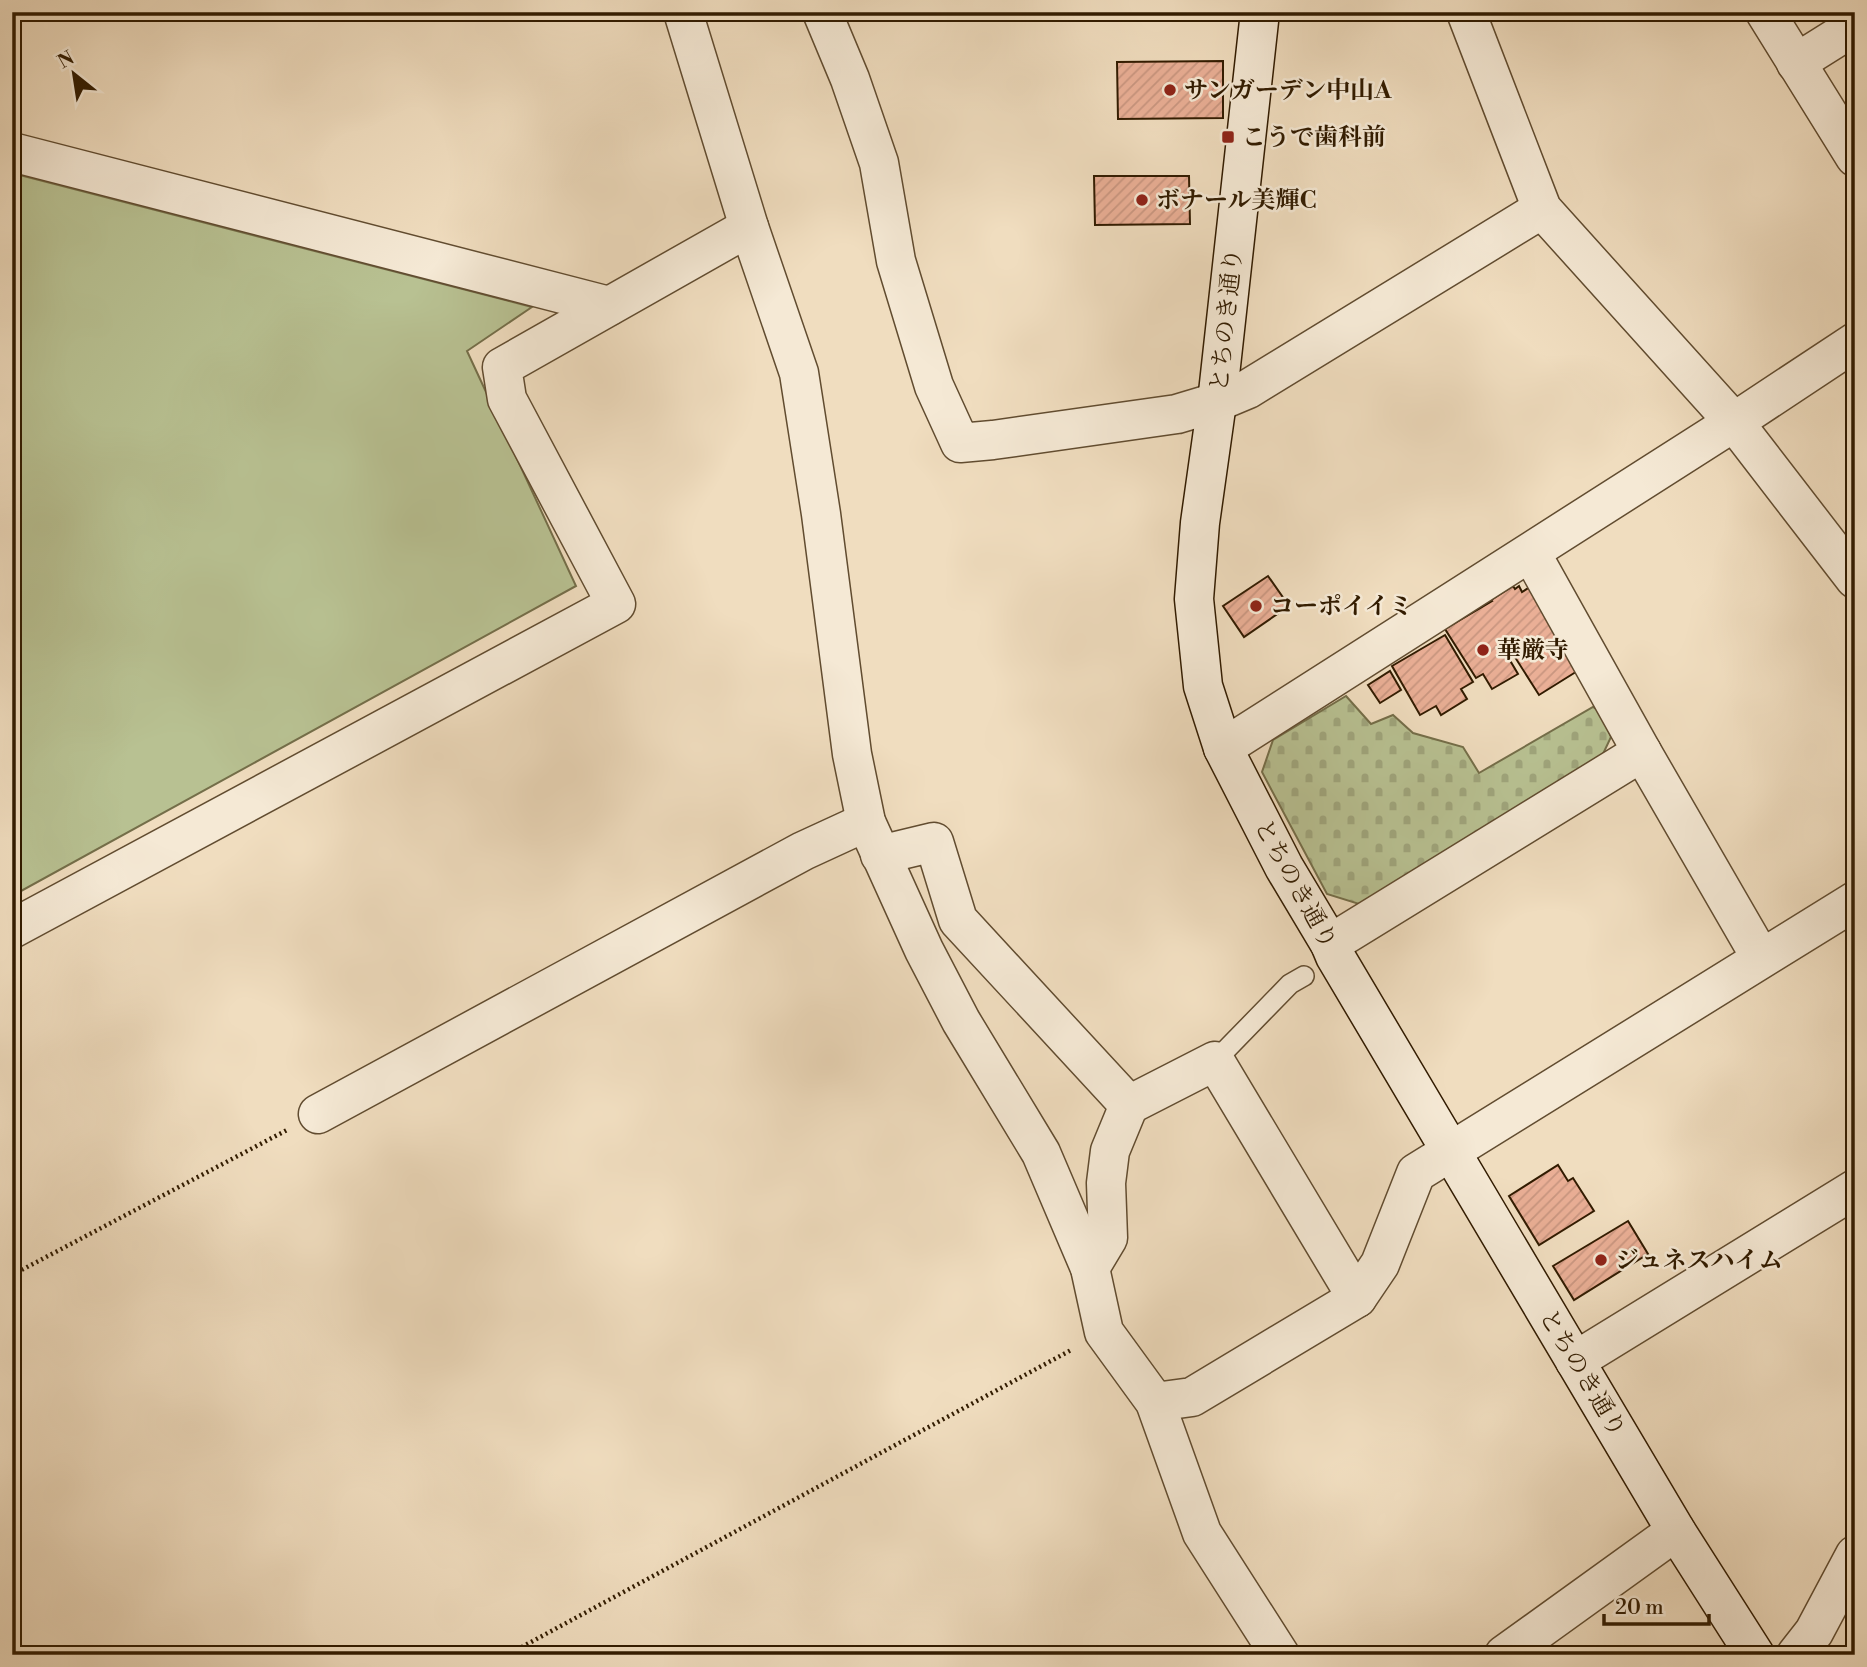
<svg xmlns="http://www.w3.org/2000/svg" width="1867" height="1667" viewBox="0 0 1867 1667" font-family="'Libre Bodoni','Noto Serif JP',serif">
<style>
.cemetery{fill:url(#cemetery-stones);stroke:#746e49;stroke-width:2}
.garden{fill:#b8c192;stroke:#746e49;stroke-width:2}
.building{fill:url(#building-hatch);stroke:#311b00;stroke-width:2}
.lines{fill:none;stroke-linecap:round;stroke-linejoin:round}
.lane-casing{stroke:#614c30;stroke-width:22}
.street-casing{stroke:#614c30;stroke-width:41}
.secondary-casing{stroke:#311b00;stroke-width:41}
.path{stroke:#311b00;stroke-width:4.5;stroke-dasharray:2 3.5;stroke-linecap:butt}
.lane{stroke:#f5e9d5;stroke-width:19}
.street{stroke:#f5e9d5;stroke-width:38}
.secondary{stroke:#f5e9d5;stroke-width:38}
.poi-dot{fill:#8f2418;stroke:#f5e9d5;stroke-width:2.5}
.labels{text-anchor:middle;stroke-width:5;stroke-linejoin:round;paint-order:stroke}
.poi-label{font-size:24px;font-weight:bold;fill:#311b00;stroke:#f5e9d5;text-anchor:start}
.street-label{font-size:24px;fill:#311b00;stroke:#f5e9d5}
</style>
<defs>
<pattern id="cemetery-stones" width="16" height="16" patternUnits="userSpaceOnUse" patternTransform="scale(1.75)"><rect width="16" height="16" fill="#b8c192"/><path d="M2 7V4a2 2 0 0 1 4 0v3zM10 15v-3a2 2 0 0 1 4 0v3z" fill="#9fa57c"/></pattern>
<pattern id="building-hatch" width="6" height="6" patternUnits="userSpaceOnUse" patternTransform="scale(1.75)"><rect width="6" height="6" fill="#eaaf96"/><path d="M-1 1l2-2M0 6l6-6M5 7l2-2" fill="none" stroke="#c99680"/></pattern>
</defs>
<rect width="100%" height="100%" fill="#f0ddbf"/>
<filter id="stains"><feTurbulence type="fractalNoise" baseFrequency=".00286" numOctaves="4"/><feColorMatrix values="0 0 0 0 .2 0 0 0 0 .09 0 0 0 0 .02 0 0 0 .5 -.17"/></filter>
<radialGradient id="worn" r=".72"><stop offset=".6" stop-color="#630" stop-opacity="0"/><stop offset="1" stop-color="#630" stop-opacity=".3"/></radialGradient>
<path class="cemetery" d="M1346 696 1371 724 1393 715 1413 733 1463 747 1479 773 1593 707 1601 712 1611 737 1602 756 1359 904 1327 894 1262 772 1273 740Z"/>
<path class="garden" d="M12 173 532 307 467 351 576 586 12 896Z"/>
<g class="building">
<path d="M1223 61V118L1118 119 1117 62Z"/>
<path d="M1094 176H1189L1190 224 1095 225Z"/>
<path d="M1268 576 1289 606 1244 637 1223 606Z"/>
<path d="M1513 586 1515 589 1519 586 1522 592 1530 587 1579 670 1539 695 1513 654 1508 657 1518 674 1492 689 1483 674 1476 678 1445 629 1492 601 1491 600Z"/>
<path d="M1445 635 1473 682 1461 689 1467 699 1441 715 1436 706 1420 715 1392 666Z"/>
<path d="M1390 671 1401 690 1380 703 1368 685Z"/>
<path d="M1558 1165 1568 1181 1573 1178 1594 1211 1539 1245 1509 1196Z"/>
<path d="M1628 1221 1648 1254 1574 1300 1553 1266Z"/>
</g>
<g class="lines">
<defs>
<path id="lane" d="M1215 1061 1290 984 1304 976"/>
<g id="street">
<path d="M683 12 749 227 799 373 821 514 852 754 866 822 924 950 961 1021 1041 1153 1090 1268 1104 1332 1155 1402 1202 1533 1280 1655"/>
<path d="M822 12 850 79 879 163 896 261 934 386 960 443 993 440 1177 414 1217 402 1248 389 1542 209"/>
<path d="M1466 12 1542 209 1734 422 1855 579"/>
<path d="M1765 12 1855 157"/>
<path d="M1796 63 1855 26"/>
<path d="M12 152 609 306"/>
<path d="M1531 553 1642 752 1761 958"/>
<path d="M1223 748 1734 422 1855 342"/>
<path d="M880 855 934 842 958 920 1129 1105 1215 1061 1357 1298"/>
<path d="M12 929 616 604 507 399 502 367 749 227"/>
<path d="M1330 944 1642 752"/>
<path d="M318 1114 803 851 866 822"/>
<path d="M1090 1268 1108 1238 1106 1183 1110 1151 1129 1105"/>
<path d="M1575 1361 1855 1189"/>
<path d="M1155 1402 1192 1397 1357 1298 1380 1264 1416 1173 1855 901"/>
<path d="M1504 1655 1676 1531"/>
<path d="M1796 1655 1814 1632 1855 1555"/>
</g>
<path id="secondary" d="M1260 12 1217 402 1200 523 1194 599 1203 686 1223 748 1284 867 1330 944 1335 956 1676 1531 1755 1655"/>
</defs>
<use href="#lane" class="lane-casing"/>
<use href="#street" class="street-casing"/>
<use href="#secondary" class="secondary-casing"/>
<g class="path">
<path d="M12 1275 287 1130"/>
<path d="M507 1655 1073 1349"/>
</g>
<use href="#lane" class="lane"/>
<use href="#street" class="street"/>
<use href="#secondary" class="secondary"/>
</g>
<g class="poi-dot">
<circle cx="1170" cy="90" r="7"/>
<rect x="1221" y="130" width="14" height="14" rx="3.5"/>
<circle cx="1142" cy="200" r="7"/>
<circle cx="1256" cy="606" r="7"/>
<circle cx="1483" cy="650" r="7"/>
<circle cx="1601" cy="1260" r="7"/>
</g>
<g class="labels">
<g class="poi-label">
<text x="1184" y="98">サンガーデン中山A</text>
<text x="1242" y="145">こうで歯科前</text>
<text x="1156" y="208">ボナール美輝C</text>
<text x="1270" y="614">コーポイイミ</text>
<text x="1497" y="658">華厳寺</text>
<text x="1615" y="1268">ジュネスハイム</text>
</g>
<g class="street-label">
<text transform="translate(1226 320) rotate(-84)" y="8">とちのき通り</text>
<text transform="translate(1296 884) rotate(61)" y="8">とちのき通り</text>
<text transform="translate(1583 1373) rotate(59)" y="8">とちのき通り</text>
</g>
</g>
<rect width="1867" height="1667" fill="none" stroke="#f0ddbf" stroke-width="42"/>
<rect x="14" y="14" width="1839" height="1639" fill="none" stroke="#311b00" stroke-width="3.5"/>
<rect x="21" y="21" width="1825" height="1625" fill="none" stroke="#311b00" stroke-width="2"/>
<g transform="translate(74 74) rotate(330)" stroke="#f5e9d5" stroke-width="5" paint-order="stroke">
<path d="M0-5L12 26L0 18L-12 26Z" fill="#311b00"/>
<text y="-10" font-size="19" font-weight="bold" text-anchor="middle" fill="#311b00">N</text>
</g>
<path d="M1604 1614v10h105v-10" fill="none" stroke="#311b00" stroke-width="3.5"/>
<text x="1615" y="1614" font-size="21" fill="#311b00" stroke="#f5e9d5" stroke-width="5" paint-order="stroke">20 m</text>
<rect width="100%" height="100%" filter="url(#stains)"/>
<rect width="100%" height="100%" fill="url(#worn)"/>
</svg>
